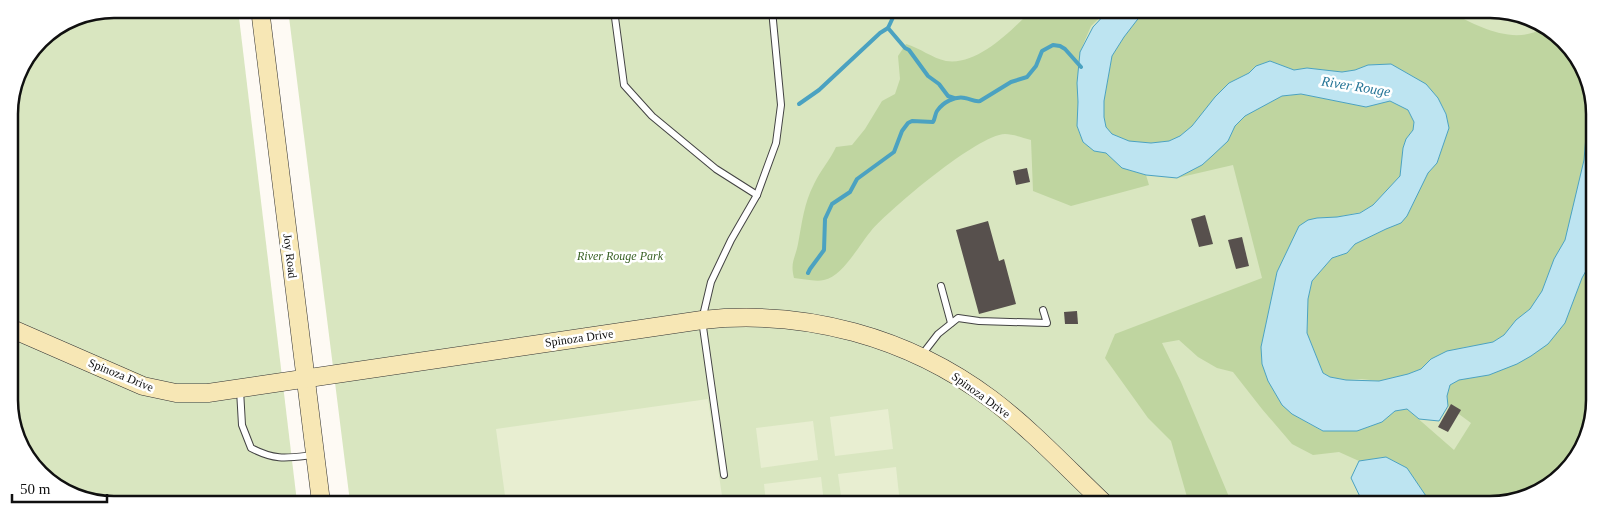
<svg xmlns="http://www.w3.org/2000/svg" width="1604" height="514" viewBox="0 0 1604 514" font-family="Georgia,serif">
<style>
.green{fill:#d9e6c0}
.forest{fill:#bfd5a0}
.pitch{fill:#e8eed1}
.water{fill:#bde4f1;stroke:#4ba2c1}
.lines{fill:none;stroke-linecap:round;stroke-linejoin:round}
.stream{stroke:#4ba2c1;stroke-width:4}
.building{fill:#57504d}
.lane-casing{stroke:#434343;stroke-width:8}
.secondary-casing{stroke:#323232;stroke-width:19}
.lane{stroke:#fff;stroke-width:6}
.secondary{stroke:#f7e7b5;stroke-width:18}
.labels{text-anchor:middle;stroke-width:5;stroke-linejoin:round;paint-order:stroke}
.street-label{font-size:12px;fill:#101010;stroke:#fff}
.park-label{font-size:12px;font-style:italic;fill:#3a6226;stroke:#fff}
.water-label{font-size:14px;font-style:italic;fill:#247496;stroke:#fff}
.rim{fill:none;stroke:#101010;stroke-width:2.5}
</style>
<rect width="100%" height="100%" fill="#fefaf4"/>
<g class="green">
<path d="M113 9H238L297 502H86L35 470 11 421 9 107 17 73 40 39 74 17Z"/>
<path d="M288 9 1518 12 1569 44 1593 93 1592 428 1555 483 1497 505 350 502Z"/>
</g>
<g class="forest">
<path d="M1031 11H1107L1091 26 1080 52 1077 83 1078 102 1077 127 1083 142 1094 151 1106 153 1122 168 1146 175 1149 185 1071 206 1033 191 1031 140C1023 138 1013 134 1005 134 977 135 890 209 871 231 859 245 843 276 824 280 816 282 803 279 794 278 790 262 795 259 798 244 802 223 804 203 814 184 820 171 830 160 836 147L852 145 865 129 882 101 895 94 900 79 898 56 906 44C920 48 932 58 946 61 977 66 1011 31 1031 11Z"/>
<path d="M1144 11 1450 12C1477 26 1514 46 1543 28L1569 44 1590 88 1584 160 1571 219 1565 240 1554 259 1542 291 1530 309 1516 320 1504 335 1493 342 1481 345 1465 347 1431 359 1421 369 1408 374 1379 381 1361 379 1346 380 1330 377 1323 373 1307 333 1308 299 1312 281 1332 258 1347 253 1355 244 1386 229 1410 210 1428 173 1437 163 1449 128 1446 113 1438 98 1426 84 1391 64 1368 65 1355 70 1342 72 1307 68 1294 70 1270 61 1256 66 1249 73 1229 83 1192 126 1180 136 1169 141 1151 143 1129 141 1112 134 1106 127 1104 117V101L1112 56 1124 37Z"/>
<path d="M1301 94 1366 107 1390 101 1408 110 1414 122 1413 130 1406 139 1403 148 1400 176 1373 205 1361 212 1337 217 1317 218 1300 225 1277 272 1261 347 1262 364 1292 414 1322 431H1357L1382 422 1395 411 1407 409 1454 450 1471 423 1448 406 1447 396 1450 385 1459 380 1489 375 1539 350 1547 344 1565 323 1582 278 1592 260V428L1555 483 1497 505H1442L1426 496 1407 468 1386 457 1359 461 1339 452 1313 455 1292 444 1262 409 1233 372 1217 368 1198 357 1179 340 1162 343 1181 382 1232 504H1189L1171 441 1148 418 1105 358 1115 334 1262 278 1233 165 1177 178 1202 165 1228 141 1235 126 1245 115 1282 96Z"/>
</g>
<g class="pitch">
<path d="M708 399 723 503H506L496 429Z"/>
<path d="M888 409 893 449 835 456 830 417Z"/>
<path d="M813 421 818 460 761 468 756 428Z"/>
<path d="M896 467 900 504 842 503 838 474Z"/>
<path d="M821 477 824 503H766L764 484Z"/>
</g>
<g class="water">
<path d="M1108 11H1144L1124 37 1112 56 1104 101V117L1106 127 1112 134 1129 141 1151 143 1169 141 1180 136 1192 126 1215 97 1229 83 1249 73 1256 66 1270 61 1294 70 1307 68 1342 72 1355 70 1368 65 1391 64 1426 84 1438 98 1446 114 1449 128 1437 163 1428 173 1407 216 1401 223 1386 229 1355 244 1347 253 1332 258 1312 281 1308 299 1307 333 1323 373 1330 377 1346 380 1379 381 1408 374 1421 369 1431 359 1447 351 1493 342 1504 335 1516 320 1530 309 1542 291 1554 259 1565 240 1584 160 1590 88 1593 93 1592 260 1582 278 1565 323 1548 344 1531 356 1517 364 1489 375 1459 380 1450 385 1447 396 1448 406 1439 421 1419 419 1407 409 1395 411 1382 422 1357 431H1323L1292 414 1282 405 1268 381 1262 364 1261 347 1277 272 1299 226 1308 220 1317 218 1337 217 1360 213 1373 205 1400 176 1403 148 1406 139 1413 130 1414 122 1408 110 1390 101 1366 107 1301 94 1282 96 1245 116 1235 126 1228 141 1212 156 1202 165 1177 178 1146 175 1122 168 1106 153 1094 151 1083 142 1077 126 1078 102 1077 83 1080 52 1093 27Z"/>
<path d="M1386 457 1407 468 1426 496 1442 505H1364L1351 478 1359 461Z"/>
</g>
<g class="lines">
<g class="stream">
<path d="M888 28 905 48 909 50 928 76 939 84 948 96 954 98"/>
<path d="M799 104 819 90 880 33 888 28 896 11"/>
<path d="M808 273 810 269 824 250 825 219 832 204 850 192 857 179 894 152 902 131 908 123 912 121 933 122C935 119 935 114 937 111 943 102 955 96 965 98 971 99 974 102 980 101L1011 82 1027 77 1036 66 1042 51 1053 45 1060 46 1065 49 1081 67"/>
</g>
</g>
<g class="building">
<path d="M1027 168 1030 182 1016 185 1013 171Z"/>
<path d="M1205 215 1213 244 1199 247 1191 219Z"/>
<path d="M988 221 999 261 1004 259 1016 304 979 314 956 230Z"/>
<path d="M1242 237 1249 266 1236 269 1228 240Z"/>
<path d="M1077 311 1078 324H1065L1064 312Z"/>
<path d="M1451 404 1461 410 1448 432 1438 427Z"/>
</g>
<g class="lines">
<defs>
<g id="lane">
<path d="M614 10 624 85 652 116 716 169 757 195"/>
<path d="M941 286 951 323"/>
<path d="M921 356 938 334 958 318 979 321 1047 323 1043 310"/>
<path d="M240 390 242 425 251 448C276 461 287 458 314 455"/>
<path d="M724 475 702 320 711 282 731 240 757 195 776 143 781 105 772 10"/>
</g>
<g id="secondary">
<path d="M260 9 321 502"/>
<path d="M10 328 143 386 176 393H208L702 320C805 309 908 337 991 399 1032 430 1068 469 1105 504"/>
</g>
</defs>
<use href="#lane" class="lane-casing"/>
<use href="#secondary" class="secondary-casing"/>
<use href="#lane" class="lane"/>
<use href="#secondary" class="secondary"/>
</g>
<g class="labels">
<g class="street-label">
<text transform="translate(290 256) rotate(83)" y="4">Joy Road</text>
<text transform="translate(579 338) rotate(-8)" y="4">Spinoza Drive</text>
<text transform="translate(121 375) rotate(22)" y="4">Spinoza Drive</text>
<text transform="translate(981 395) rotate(36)" y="4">Spinoza Drive</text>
</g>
<g class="park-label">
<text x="620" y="260">River Rouge Park</text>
</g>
<g class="water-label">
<text transform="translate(1356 86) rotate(9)" y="5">River Rouge</text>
</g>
</g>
<path d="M0 0H1604V514H0ZM114 18H1490A96 96 0 0 1 1586 114V400A96 96 0 0 1 1490 496H114A96 96 0 0 1 18 400V114A96 96 0 0 1 114 18Z" fill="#fff" fill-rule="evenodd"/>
<path class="rim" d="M114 18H1490A96 96 0 0 1 1586 114V400A96 96 0 0 1 1490 496H114A96 96 0 0 1 18 400V114A96 96 0 0 1 114 18Z"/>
<path d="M12 494v8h95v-8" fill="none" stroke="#101010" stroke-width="2.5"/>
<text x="20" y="494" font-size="15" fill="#101010" stroke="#ffffff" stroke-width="4" paint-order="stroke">50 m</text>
</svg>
